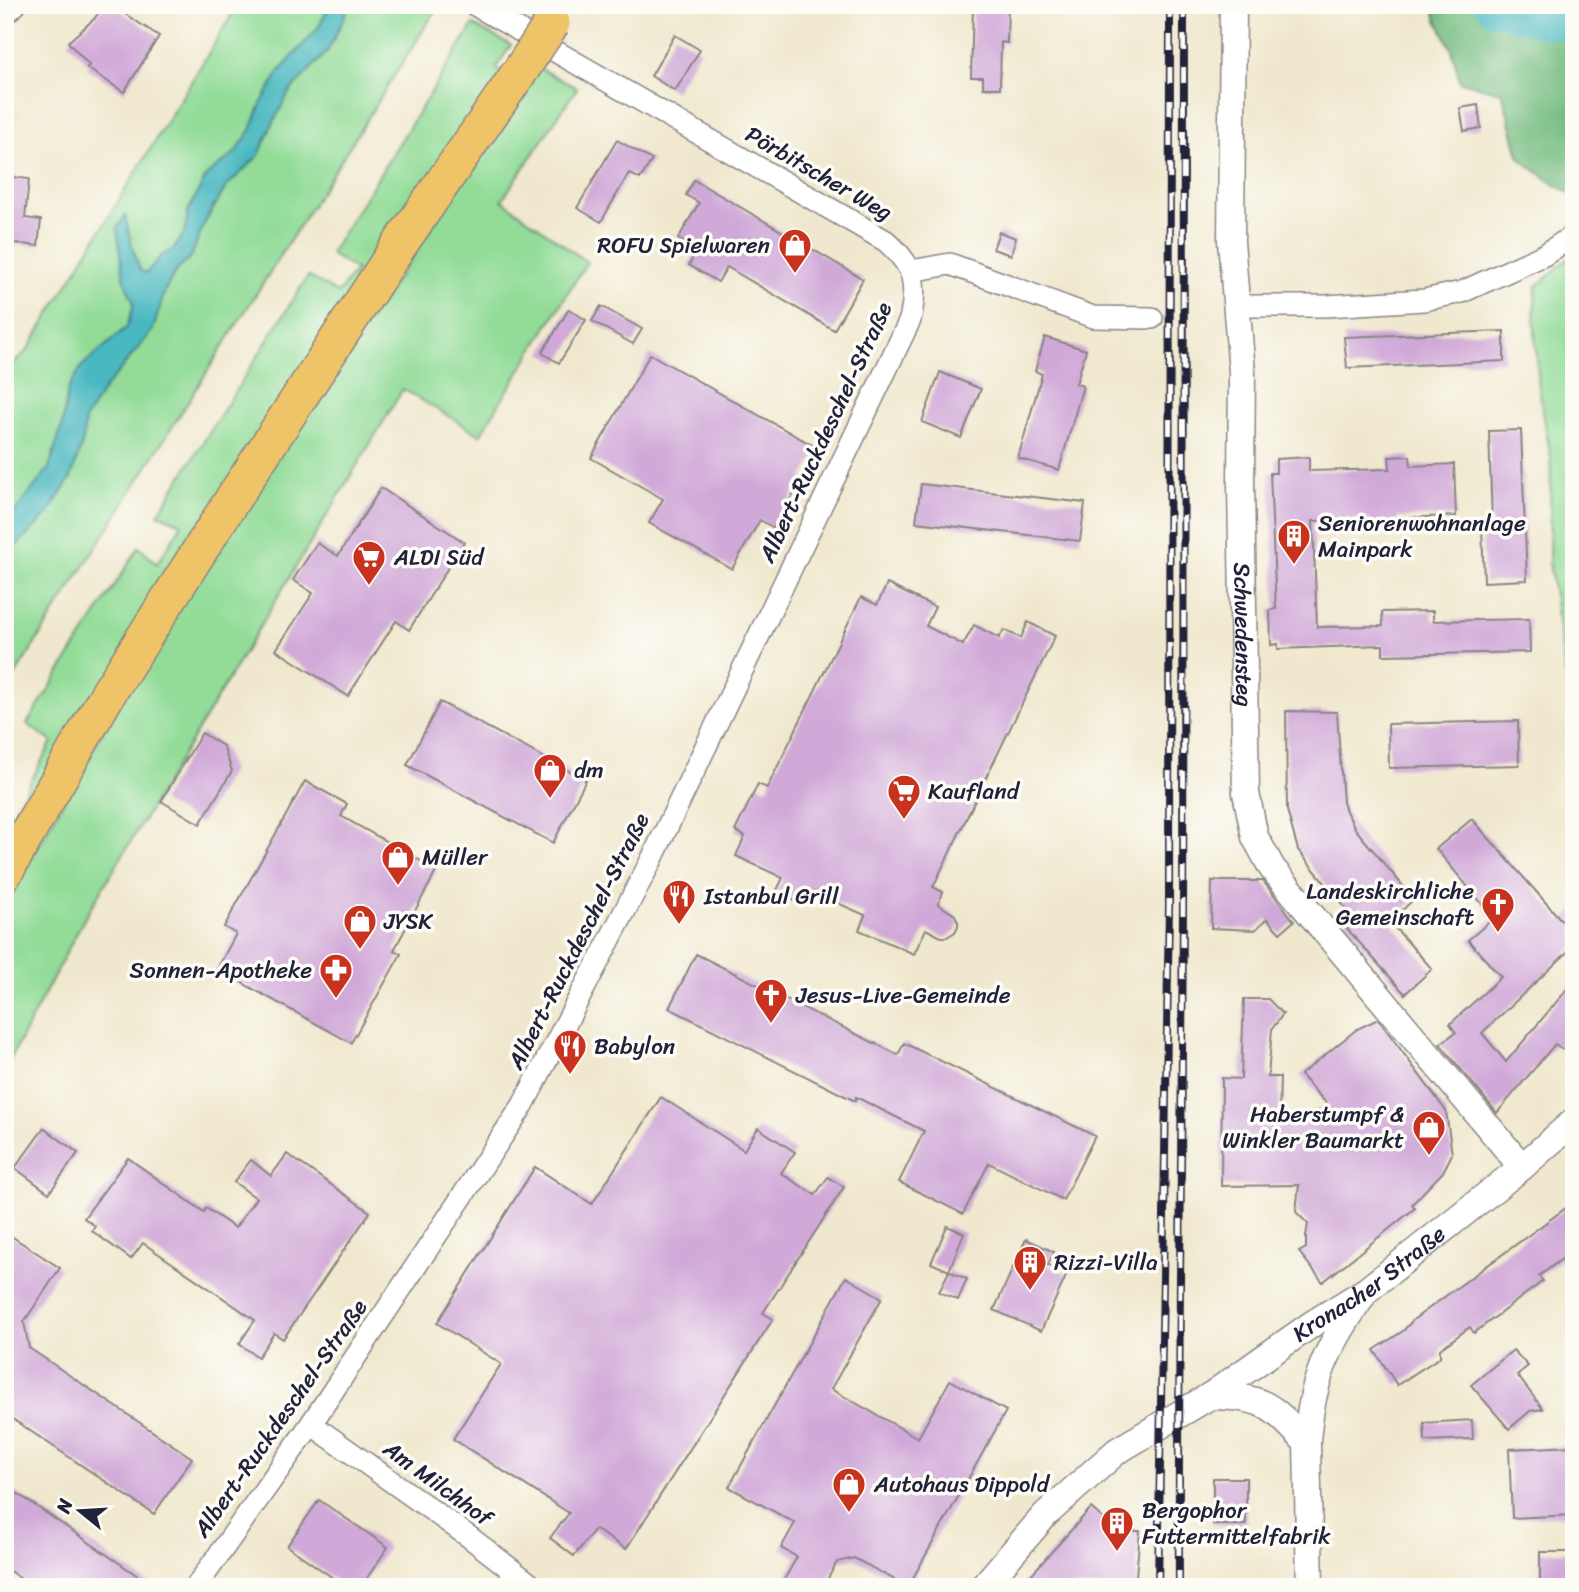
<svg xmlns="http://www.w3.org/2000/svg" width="1579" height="1592" viewBox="0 0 1579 1592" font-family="Sriracha,sans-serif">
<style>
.green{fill:#92dc98;stroke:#5a7f6a;stroke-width:2}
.forest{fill:#75bc80;stroke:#4c6f5e;stroke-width:2}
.water{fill:#49b8c0;stroke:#366d7e;stroke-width:2}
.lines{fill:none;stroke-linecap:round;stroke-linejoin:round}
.river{stroke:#49b8c0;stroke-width:40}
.building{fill:#d0a9d8}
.minor-casing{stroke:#898584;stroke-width:24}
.tertiary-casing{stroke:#898584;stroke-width:29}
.trunk-casing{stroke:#898584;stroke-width:38}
.minor{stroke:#fff;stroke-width:21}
.tertiary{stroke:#fff;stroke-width:26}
.trunk{stroke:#efc469;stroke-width:35}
.rail-casing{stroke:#22223b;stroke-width:8}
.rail{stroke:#fdfcf7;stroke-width:5;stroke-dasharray:16;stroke-linecap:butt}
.trunk-bridge-casing{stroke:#898584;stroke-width:38;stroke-linecap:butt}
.trunk-bridge{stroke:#efc469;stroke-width:35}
.labels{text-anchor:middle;stroke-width:7;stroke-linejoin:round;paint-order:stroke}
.street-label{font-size:23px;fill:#22223b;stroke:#fdfcf7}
.poi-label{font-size:23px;fill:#22223b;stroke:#fdfcf7;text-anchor:start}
</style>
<rect width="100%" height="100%" fill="#fdfcf7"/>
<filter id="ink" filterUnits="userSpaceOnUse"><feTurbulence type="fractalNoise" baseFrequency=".0143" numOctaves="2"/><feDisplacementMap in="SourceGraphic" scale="14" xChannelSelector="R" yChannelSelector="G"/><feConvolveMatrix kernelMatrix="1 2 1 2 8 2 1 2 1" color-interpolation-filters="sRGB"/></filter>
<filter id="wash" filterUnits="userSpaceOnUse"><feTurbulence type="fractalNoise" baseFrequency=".00686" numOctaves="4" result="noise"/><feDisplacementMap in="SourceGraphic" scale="28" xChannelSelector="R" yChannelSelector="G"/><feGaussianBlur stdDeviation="1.57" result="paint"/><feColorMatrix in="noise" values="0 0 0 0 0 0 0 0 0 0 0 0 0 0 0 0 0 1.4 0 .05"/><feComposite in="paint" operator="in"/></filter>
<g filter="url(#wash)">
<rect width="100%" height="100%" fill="#f0e8ce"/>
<g class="green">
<path d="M238 5H330L318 28 279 72 261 104 251 130 235 153 207 175 188 211 185 232 173 250 162 255 147 274 140 271 133 249 124 279 134 304 127 327 82 366 68 389 62 426 49 468 5 525V371L27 351Z"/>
<path d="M349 5H439L5 691V557L47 515 71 477 83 441 85 419 104 389 125 362 159 307 165 290 176 271 191 257 203 226 227 186 259 155 271 127 289 92 327 52 343 20Z"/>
<path d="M473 25 511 45 496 68 503 73 5 845V828L52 742 27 724 139 547 157 564 182 524 158 514 308 276 338 293 356 270 330 254Z"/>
<path d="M539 68 577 88 502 200 587 262 480 435 403 389 84 919 5 1069V906L128 686 266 473Z"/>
<path d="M1574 253V710L1569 697 1549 561 1551 459 1539 388 1534 318 1536 287Z"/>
</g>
<path class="forest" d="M1432 5H1574V193L1571 194 1554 184 1520 159 1502 92 1460 82 1452 50 1437 20Z"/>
<path class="water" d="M330 5H349L343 20 327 52 289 92 271 127 259 155 227 186 214 205 203 226 191 257 176 271 165 290 153 330 104 389 85 419 83 441 71 477 47 515 5 557V525L49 468 62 426 68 389 82 366 127 327 134 304 124 279 117 228 125 216 133 249 140 270 146 273 162 255 173 250 185 232 188 211 207 175 235 153 251 130 261 104 279 72 318 28Z"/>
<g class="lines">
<path class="river" d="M1495 5 1551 19 1574 23"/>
</g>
<g id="blocks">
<g class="building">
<path d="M104 5H111L159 36 124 92 87 68 89 65 68 42 94 19Z"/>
<path d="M973 5H1008L1007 43 1001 42 1000 88H983V77H971Z"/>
<path d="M675 35 700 50 675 91 651 76Z"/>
<path d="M1478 105 1481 128 1464 131 1460 108Z"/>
<path d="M617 140 652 160 640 179 629 173 601 222 577 208Z"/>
<path d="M5 176 29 179 25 218 41 220 38 246 5 242Z"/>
<path d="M694 180 863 279 834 330 727 267 718 282 689 265 697 250 678 239 699 203 686 195Z"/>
<path d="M999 232 1016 238 1011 255 993 249Z"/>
<path d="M601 306 642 329 633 344 592 321Z"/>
<path d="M569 309 586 320 559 363 542 353Z"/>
<path d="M1504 331V361L1347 368 1344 337Z"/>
<path d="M1045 337 1086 350 1076 384 1083 386 1059 470 1018 458 1042 374 1035 371Z"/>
<path d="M650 354 819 449 774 528 760 520 732 569 649 523 663 499 591 458Z"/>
<path d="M940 372 981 389 961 438 922 422Z"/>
<path d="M1521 430 1527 580 1484 582 1482 526 1492 525 1489 431Z"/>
<path d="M1410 456 1411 466 1454 464 1456 516 1397 518V529L1370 530 1369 519 1313 521 1317 627 1383 626 1382 612 1433 611V621L1529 619 1530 652 1383 655V645L1278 649V644L1271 645 1270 610 1276 609 1270 473H1276V459L1309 457V471L1390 469 1389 457Z"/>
<path d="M921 484 1085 503 1080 541 916 522Z"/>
<path d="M381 488 464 542 409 630 396 621 348 696 276 650 313 593 293 580 317 543 338 556Z"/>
<path d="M887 584 935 607 926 626 963 645 974 625 999 638 1004 630 1021 638 1028 622 1055 636 933 887 943 892 938 904 955 915 958 922V926L955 932 947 937H941L926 929 914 954 859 930 865 915 806 889 799 903 776 892 783 878 736 856 745 836 735 831 758 784 767 788 861 597 877 605Z"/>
<path d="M440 702 586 780 553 843 407 765Z"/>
<path d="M1286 711 1337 712 1343 802 1346 811 1356 830 1414 899 1390 922 1432 969 1405 994 1343 924 1352 916 1298 850 1287 810Z"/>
<path d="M1518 721 1519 765 1389 768 1388 724Z"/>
<path d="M202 733 223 746 232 771 200 824 161 801Z"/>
<path d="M305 781 347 804 341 816 437 870 394 950 401 954 351 1043 217 969 236 934 224 927Z"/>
<path d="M1472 819 1562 921 1574 910V946L1482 1033 1506 1062 1574 981V1039L1565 1051 1555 1044 1497 1113 1440 1044 1456 1032 1450 1024 1501 977 1468 940 1494 918 1436 849Z"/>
<path d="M1212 881H1263L1294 921 1280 933 1267 919 1255 930 1211 928Z"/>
<path d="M696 954 898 1055 904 1043 1095 1136 1063 1200 989 1163 963 1214 899 1182 924 1131 856 1097 855 1101 669 1008Z"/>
<path d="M1244 999H1268L1283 1014 1272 1029 1268 1077H1280L1279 1122 1330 1107 1300 1075 1357 1029 1378 1019 1446 1111 1452 1154 1443 1172 1412 1204 1415 1208 1323 1282 1299 1252 1306 1248V1236L1308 1224 1296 1212 1299 1185 1221 1186 1222 1078 1241 1079Z"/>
<path d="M661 1097 744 1150 758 1128 795 1152 781 1173 815 1195 828 1177 844 1187 763 1313 773 1319 626 1549 595 1529 574 1556 550 1538 569 1513 453 1439 501 1364 437 1323 535 1167 592 1204Z"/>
<path d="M44 1128 78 1153 49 1193 15 1168Z"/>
<path d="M287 1154 370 1212 283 1339 274 1333 258 1357 239 1344 255 1320 143 1243 131 1259 92 1231 95 1226 84 1218 128 1158 204 1212 206 1208 235 1228 256 1198 234 1182 251 1160 271 1176Z"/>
<path d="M1574 1202V1250L1539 1276 1543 1281 1474 1333 1470 1327 1440 1349V1357L1397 1385 1374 1350 1403 1331 1413 1320Z"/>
<path d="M947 1226 964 1233 949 1271 931 1263Z"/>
<path d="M5 1232 60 1268 24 1322 29 1348 192 1458 154 1514 5 1414Z"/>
<path d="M1026 1239 1054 1252 1048 1265 1067 1274 1041 1331 994 1310Z"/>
<path d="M949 1271 967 1279 958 1300 939 1292Z"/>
<path d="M846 1277 882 1298 831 1389 918 1438 950 1380 1006 1411 908 1587 854 1558 837 1562 823 1587H780L797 1557 781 1548 795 1523 729 1487Z"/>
<path d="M1513 1350 1528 1366 1517 1375 1543 1409 1530 1411 1509 1429 1471 1385Z"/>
<path d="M1472 1420 1473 1439 1425 1441 1424 1423Z"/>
<path d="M1574 1446V1515L1512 1518 1509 1449Z"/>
<rect x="1213" y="1478" width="33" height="47"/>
<path d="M17 1493 154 1587H33L5 1568V1511Z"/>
<path d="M319 1500 388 1547 361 1587H346L287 1546Z"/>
<path d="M1091 1508 1117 1531H1140L1135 1587H1020Z"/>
<rect x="1540" y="1552" width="34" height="35"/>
</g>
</g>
</g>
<g filter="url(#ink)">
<use href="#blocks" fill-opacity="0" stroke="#898584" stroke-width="2"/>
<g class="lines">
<defs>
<g id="minor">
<path d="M5 14 15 5"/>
<path d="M911 271 950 264 1093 317 1152 318"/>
<path d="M1236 306H1326L1424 300 1462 292 1544 255 1574 235"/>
<path d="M311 1424 468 1536 534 1587"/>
<path d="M196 1587 311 1424 523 1105 651 861 910 320C918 283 915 267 886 241L475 5"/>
</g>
<g id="tertiary">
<path id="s1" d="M1233 5 1231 241 1242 372 1241 484 1246 793 1255 837 1272 868 1522 1167"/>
<path d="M1210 1396C1265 1397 1270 1404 1307 1443"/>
<path id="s2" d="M983 1587 1046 1514 1117 1451 1210 1396 1312 1324 1367 1290 1522 1167 1574 1121"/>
<path d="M1310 1587 1307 1443C1311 1381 1327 1347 1362 1297"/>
</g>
<path id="trunk" d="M5 872 109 692 234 497 400 244 523 67"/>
</defs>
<use href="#minor" class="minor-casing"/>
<use href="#tertiary" class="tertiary-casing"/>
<use href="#trunk" class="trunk-casing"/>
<use href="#minor" class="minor"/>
<use href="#tertiary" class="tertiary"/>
<use href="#trunk" class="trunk"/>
<defs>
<g id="rail">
<path d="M1158 1587 1169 906 1170 5"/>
<path d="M1179 1587C1178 1359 1182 1131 1183 903 1185 604 1182 305 1184 5"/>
</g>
</defs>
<use href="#rail" class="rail-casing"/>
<use href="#rail" class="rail"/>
<defs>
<path id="trunk-bridge" d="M523 67 552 23"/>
</defs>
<use href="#trunk-bridge" class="trunk-bridge-casing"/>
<use href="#trunk-bridge" class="trunk-bridge"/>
</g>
</g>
<defs>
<symbol id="shop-pin" viewBox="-11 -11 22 30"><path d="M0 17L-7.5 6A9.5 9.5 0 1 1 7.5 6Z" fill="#c8321e" stroke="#fdfcf7"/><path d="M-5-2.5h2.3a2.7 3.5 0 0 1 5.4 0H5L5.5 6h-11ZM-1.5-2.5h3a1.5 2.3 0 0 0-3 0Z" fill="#fff"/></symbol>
<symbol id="building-pin" viewBox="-11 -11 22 30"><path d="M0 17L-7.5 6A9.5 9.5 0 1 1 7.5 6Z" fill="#c8321e" stroke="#fdfcf7"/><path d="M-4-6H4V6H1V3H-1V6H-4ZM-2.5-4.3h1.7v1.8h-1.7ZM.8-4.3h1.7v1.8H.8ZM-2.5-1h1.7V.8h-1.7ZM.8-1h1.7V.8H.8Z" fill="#fff"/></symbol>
<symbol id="supermarket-pin" viewBox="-11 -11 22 30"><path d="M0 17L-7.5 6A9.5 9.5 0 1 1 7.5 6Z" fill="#c8321e" stroke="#fdfcf7"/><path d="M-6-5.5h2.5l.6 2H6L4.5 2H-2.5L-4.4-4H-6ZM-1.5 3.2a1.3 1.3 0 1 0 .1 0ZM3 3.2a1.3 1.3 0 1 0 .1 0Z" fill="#fff"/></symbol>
<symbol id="restaurant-pin" viewBox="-11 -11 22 30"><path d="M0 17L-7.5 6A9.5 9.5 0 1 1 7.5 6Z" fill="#c8321e" stroke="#fdfcf7"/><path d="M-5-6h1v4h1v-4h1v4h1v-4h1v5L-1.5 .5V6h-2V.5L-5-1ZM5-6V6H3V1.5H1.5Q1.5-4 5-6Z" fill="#fff"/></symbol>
<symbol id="church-pin" viewBox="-11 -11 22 30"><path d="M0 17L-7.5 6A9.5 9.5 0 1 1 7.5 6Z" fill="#c8321e" stroke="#fdfcf7"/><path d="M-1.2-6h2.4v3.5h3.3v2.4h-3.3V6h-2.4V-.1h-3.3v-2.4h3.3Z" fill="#fff"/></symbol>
<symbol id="pharmacy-pin" viewBox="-11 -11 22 30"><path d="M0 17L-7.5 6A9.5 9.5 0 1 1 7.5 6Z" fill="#c8321e" stroke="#fdfcf7"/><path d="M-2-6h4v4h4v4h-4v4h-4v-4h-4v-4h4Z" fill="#fff"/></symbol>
</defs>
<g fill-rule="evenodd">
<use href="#shop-pin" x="776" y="226" width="38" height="52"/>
<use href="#building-pin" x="1275" y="517" width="38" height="52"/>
<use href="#supermarket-pin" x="350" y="538" width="38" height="52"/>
<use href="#shop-pin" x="531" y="751" width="38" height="52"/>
<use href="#supermarket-pin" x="885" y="772" width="38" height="52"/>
<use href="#shop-pin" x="379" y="838" width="38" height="52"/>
<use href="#restaurant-pin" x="660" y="877" width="38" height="52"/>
<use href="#church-pin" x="1479" y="885" width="38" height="52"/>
<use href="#shop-pin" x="341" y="902" width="38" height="52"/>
<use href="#pharmacy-pin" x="317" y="951" width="38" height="52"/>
<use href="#church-pin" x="752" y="976" width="38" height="52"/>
<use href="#restaurant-pin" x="551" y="1027" width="38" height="52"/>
<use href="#shop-pin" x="1410" y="1108" width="38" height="52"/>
<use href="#building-pin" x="1011" y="1243" width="38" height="52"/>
<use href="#shop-pin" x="830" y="1465" width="38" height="52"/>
<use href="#building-pin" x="1098" y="1504" width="38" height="52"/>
</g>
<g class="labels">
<g class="street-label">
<text transform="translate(819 173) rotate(30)" y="8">Pörbitscher Weg</text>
<text transform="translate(825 432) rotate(-65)" y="8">Albert-Ruckdeschel-Straße</text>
<text dy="8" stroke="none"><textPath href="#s1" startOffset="630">Schwedensteg</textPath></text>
<text transform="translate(578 941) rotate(-63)" y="8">Albert-Ruckdeschel-Straße</text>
<text dy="8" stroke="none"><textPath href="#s2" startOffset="494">Kronacher Straße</textPath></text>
<text transform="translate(280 1418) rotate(-55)" y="8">Albert-Ruckdeschel-Straße</text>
<text transform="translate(438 1483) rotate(36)" y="8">Am Milchhof</text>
</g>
<g class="poi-label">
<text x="770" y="253" text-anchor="end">ROFU Spielwaren</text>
<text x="1318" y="531">Seniorenwohnanlage<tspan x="1318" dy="26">Mainpark</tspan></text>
<text x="394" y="565">ALDI Süd</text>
<text x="574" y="778">dm</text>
<text x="928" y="799">Kaufland</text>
<text x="422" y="865">Müller</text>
<text x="1474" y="899" text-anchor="end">Landeskirchliche<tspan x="1474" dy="26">Gemeinschaft</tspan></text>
<text x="704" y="904">Istanbul Grill</text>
<text x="384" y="929">JYSK</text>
<text x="312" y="978" text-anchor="end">Sonnen-Apotheke</text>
<text x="796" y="1003">Jesus-Live-Gemeinde</text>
<text x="594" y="1054">Babylon</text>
<text x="1404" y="1122" text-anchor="end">Haberstumpf &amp;<tspan x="1404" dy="26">Winkler Baumarkt</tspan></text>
<text x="1054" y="1270">Rizzi-Villa</text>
<text x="874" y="1492">Autohaus Dippold</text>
<text x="1142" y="1518">Bergophor<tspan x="1142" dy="26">Futtermittelfabrik</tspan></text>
</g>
</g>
<rect width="1579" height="1592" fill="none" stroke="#fdfcf7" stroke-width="28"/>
<g transform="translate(80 1511) rotate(288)" stroke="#fdfcf7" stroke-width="5" paint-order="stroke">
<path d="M0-5L12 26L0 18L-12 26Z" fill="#22223b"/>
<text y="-10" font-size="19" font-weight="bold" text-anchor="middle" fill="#22223b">N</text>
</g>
</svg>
